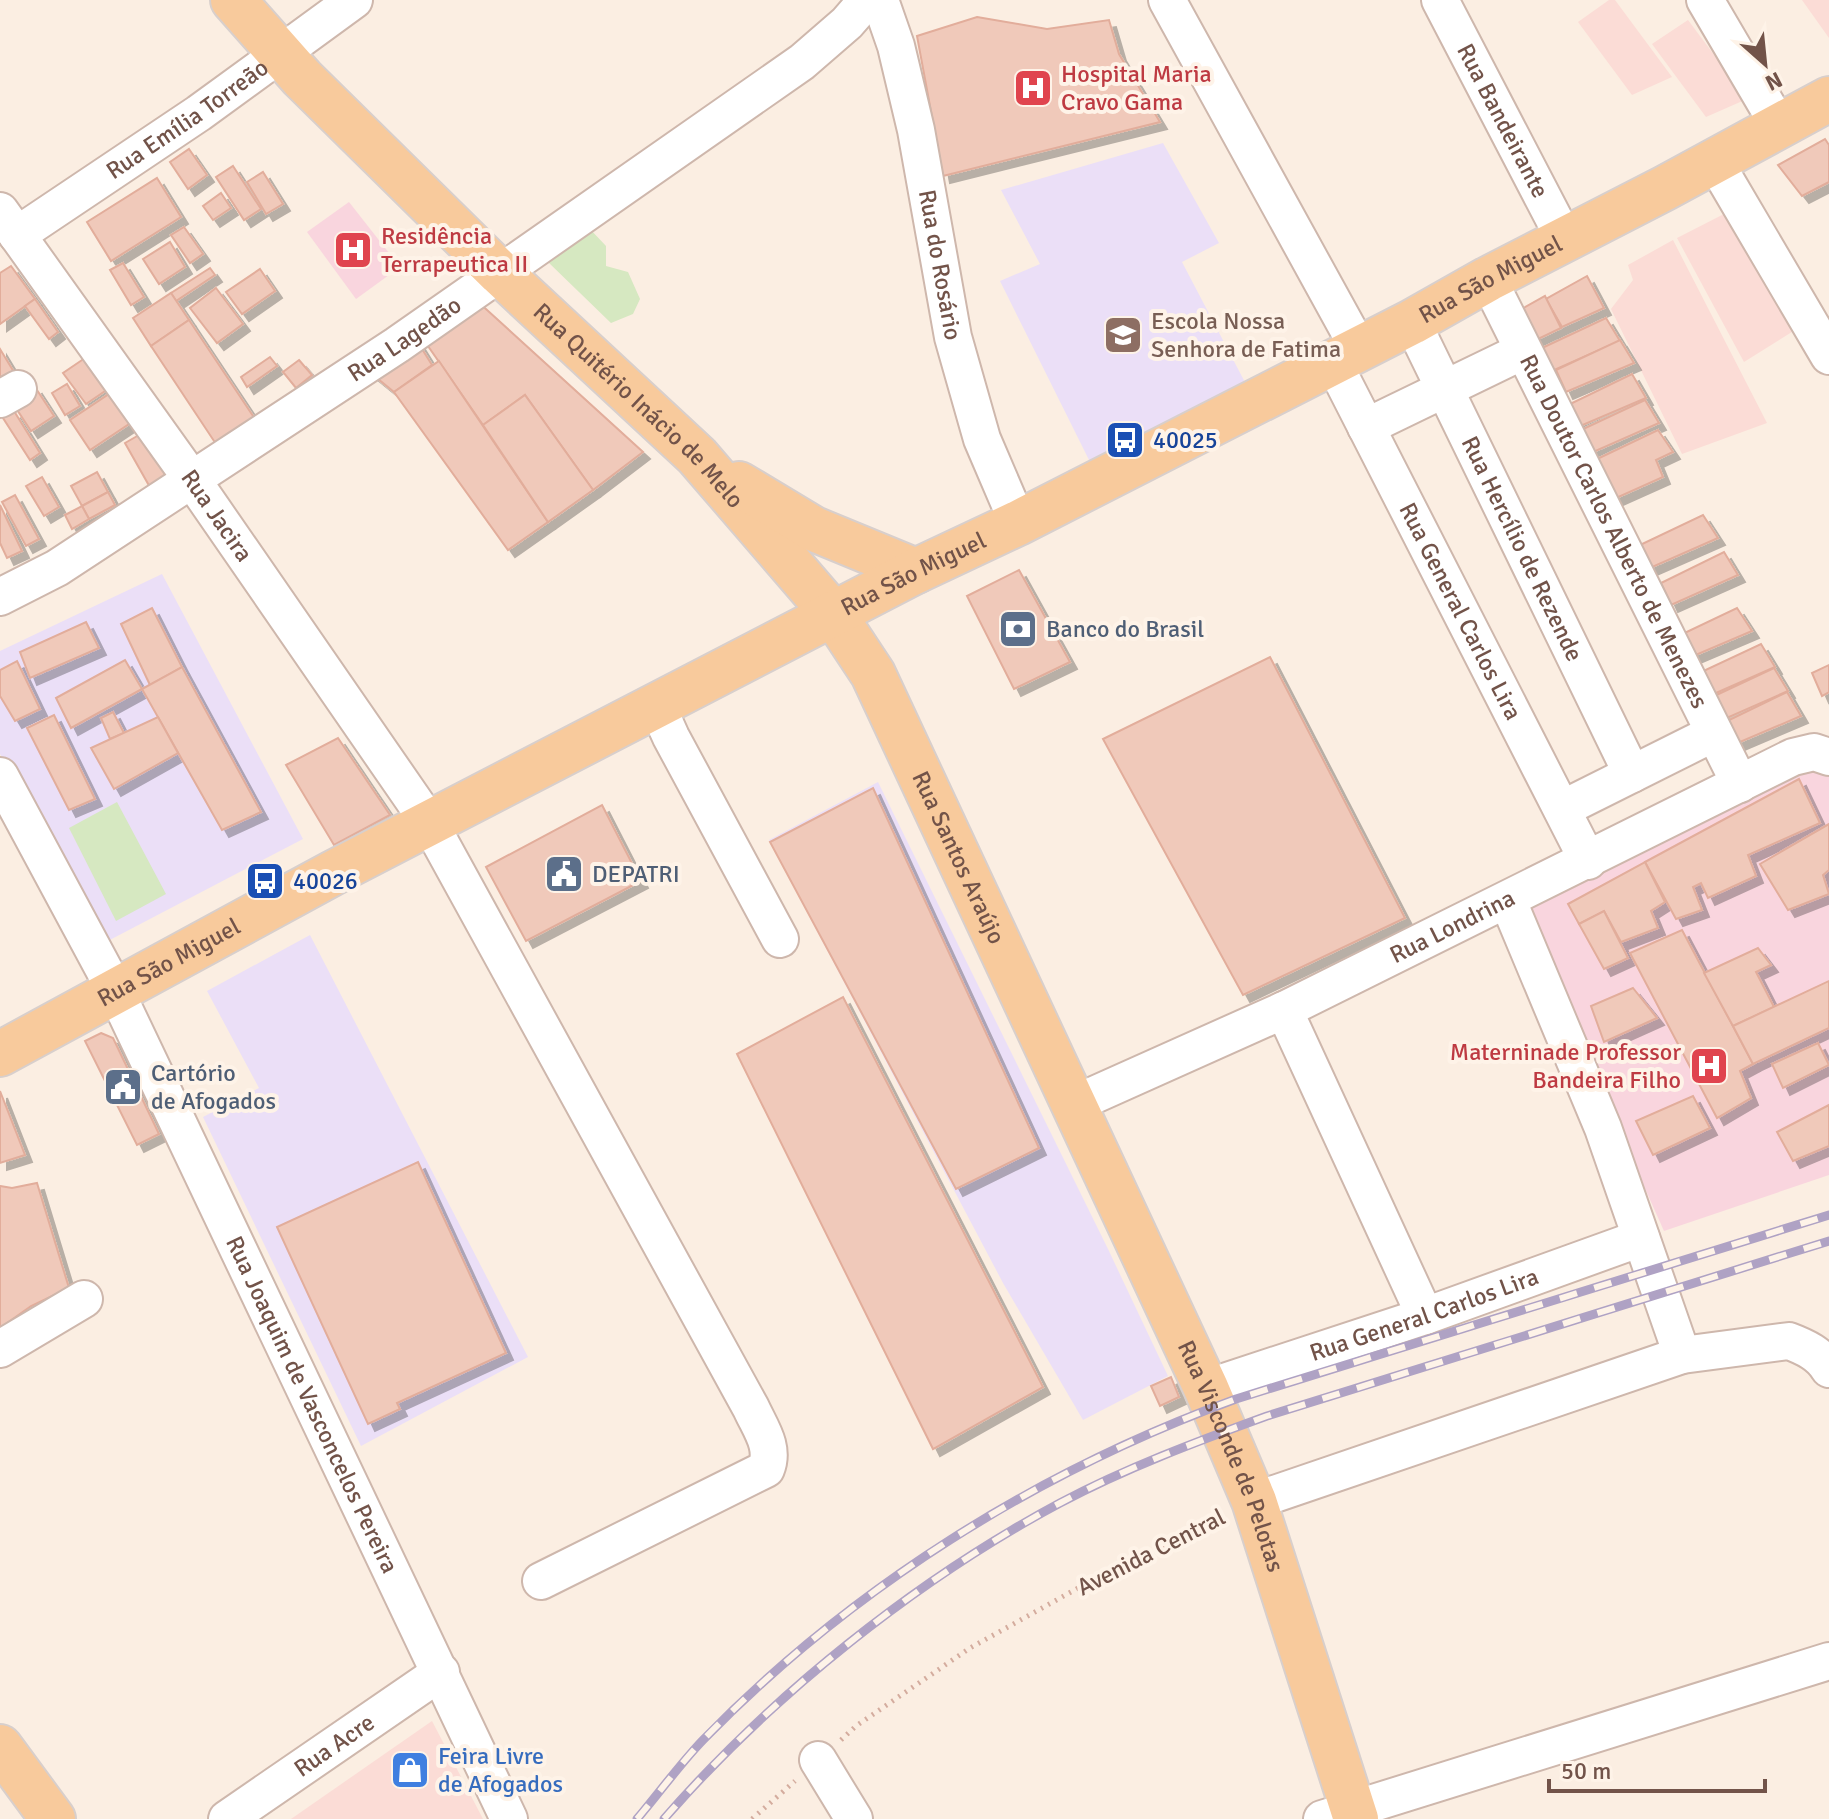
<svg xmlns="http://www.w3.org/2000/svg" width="1829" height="1819" viewBox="0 0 1829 1819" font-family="Signika,sans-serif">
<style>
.commercial{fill:#fbdcd6}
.education{fill:#ebdff7}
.medical{fill:#f9d5de}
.green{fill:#d6e8c1}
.building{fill:#f0c9ba;stroke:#e2ad9b;stroke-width:2;filter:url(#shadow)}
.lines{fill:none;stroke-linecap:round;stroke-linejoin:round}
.minor-casing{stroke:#ceb7ac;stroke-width:40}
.major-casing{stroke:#d8cfcc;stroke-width:48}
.path{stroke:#d4ac9e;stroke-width:5;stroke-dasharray:2 6;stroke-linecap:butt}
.minor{stroke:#fff;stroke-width:36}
.major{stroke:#f8ca9c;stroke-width:44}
.rail-casing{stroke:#afa2c4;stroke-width:9}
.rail{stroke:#fef3e8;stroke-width:6;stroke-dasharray:18;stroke-linecap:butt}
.labels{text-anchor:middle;stroke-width:8;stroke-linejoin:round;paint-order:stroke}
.health-label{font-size:24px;fill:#be3a42;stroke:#fef3e8;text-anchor:start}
.street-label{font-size:24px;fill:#725349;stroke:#fef3e8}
.education-label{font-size:24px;fill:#785e54;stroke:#fef3e8;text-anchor:start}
.transit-label{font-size:24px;fill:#164399;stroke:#fef3e8;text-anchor:start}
.service-label{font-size:24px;fill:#4e5e75;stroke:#fef3e8;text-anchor:start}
.shop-label{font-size:24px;fill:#366cbe;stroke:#fef3e8;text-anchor:start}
</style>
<defs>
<filter id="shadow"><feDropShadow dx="7" dy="7" stdDeviation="0" flood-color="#0004"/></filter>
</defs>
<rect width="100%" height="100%" fill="#fbeee2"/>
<g class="commercial">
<path d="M1609 0H1615L1672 77 1632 95 1578 22Z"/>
<path d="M1802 0H1829V38Z"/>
<path d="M1688 20 1747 99 1706 117 1652 44Z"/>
<path d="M1724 214 1795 330 1744 362 1677 238Z"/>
<path d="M1673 240 1767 423 1682 454 1611 309 1633 280 1628 265Z"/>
<path d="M432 1721 483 1819H291Z"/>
</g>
<g class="education">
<path d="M1163 143 1219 243 1182 262 1248 388 1094 470 1000 281 1040 264 1001 190Z"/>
<path d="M162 574 303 839 104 943 0 754V651Z"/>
<path d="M878 782 1108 1249 1168 1376 1083 1420 1003 1283 769 840Z"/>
<path d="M310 935 528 1357 361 1446 203 1117 259 1088 207 991Z"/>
</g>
<g class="medical">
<path d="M349 202 400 267 356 299 307 232Z"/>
<path d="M1829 744V1175L1664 1231 1518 904Z"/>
</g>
<g class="green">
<path d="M588 227 606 246V266L628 272 640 299 633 314 611 323 548 262Z"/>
<path d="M117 802 166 894 116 921 69 828Z"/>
</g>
<g class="building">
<path d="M977 17 1047 29 1109 20 1119 54 1160 122 943 176 917 36Z"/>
<path d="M1825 139 1829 145V182L1802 196 1778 165Z"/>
<path d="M189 149 207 175 188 189 170 162Z"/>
<path d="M233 166 261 209 244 220 216 177Z"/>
<path d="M263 172 283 204 266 214 247 182Z"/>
<path d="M157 178 181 217 111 261 87 222Z"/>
<path d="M221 193 231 208 213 220 203 206Z"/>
<path d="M184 227 203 254 190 263 171 235Z"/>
<path d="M170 242 185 267 159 284 143 259Z"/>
<path d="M123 263 144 297 131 305 110 270Z"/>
<path d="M11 266 35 299 0 324V273Z"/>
<path d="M210 268 215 275 176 301 171 293Z"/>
<path d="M260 269 275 291 242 314 226 292Z"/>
<path d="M1587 276 1604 308 1562 327 1546 299Z"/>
<path d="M216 288 243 324 217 343 190 308Z"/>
<path d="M171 293 189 320 151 346 133 318Z"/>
<path d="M1545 296 1561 328 1534 341 1520 310Z"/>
<path d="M35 299 58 332 49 339 25 306Z"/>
<path d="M476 300 643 452 593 490 525 395 483 425 421 336Z"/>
<path d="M1606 318 1620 341 1552 371 1542 348Z"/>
<path d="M189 320 255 419 216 444 151 346Z"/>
<path d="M1620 340 1634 363 1566 392 1556 370Z"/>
<path d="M417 341 432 365 394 392 372 374Z"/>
<path d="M0 349 17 377 0 386Z"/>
<path d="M270 357 277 366 247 387 241 377Z"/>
<path d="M85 358 108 389 86 404 63 373Z"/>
<path d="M299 360 312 375 296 388 283 372Z"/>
<path d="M439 361 548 522 508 550 394 392Z"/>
<path d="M1632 374 1646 398 1578 427 1568 405Z"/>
<path d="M67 384 80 406 65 415 52 393Z"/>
<path d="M35 387 54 416 31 431 12 402Z"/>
<path d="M112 392 132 422 90 450 70 420Z"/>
<path d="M525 395 593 490 548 522 483 425Z"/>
<path d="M1645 400 1659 423 1591 453 1581 430Z"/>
<path d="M14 411 40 453 30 460 3 418Z"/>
<path d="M1658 430 1673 452 1656 460 1663 477 1614 499 1595 460Z"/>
<path d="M146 431 173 476 151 489 125 443Z"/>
<path d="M97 472 108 492 82 506 71 486Z"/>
<path d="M42 477 59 507 44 516 26 486Z"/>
<path d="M108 492 115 505 89 519 82 506Z"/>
<path d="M15 495 39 539 26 546 2 502Z"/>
<path d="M0 505 22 551 7 558 0 543Z"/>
<path d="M82 506 89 519 72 529 65 515Z"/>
<path d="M1703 515 1718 538 1650 568 1640 545Z"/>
<path d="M1724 552 1738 575 1671 605 1661 583Z"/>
<path d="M1019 570 1070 662 1014 689 967 596Z"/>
<path d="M152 608 182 667 150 685 121 624Z"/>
<path d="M1737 608 1752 631 1684 660 1674 638Z"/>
<path d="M86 622 99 648 30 678 20 652Z"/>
<path d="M1761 644 1775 667 1707 697 1697 674Z"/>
<path d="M1270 657 1405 918 1243 995 1103 739Z"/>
<path d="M125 660 142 689 71 728 56 698Z"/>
<path d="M17 661 40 709 15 721 0 696V670Z"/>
<path d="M1829 665V692L1822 696 1812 673Z"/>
<path d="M182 667 261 812 222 830 142 689Z"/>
<path d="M1774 668 1788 691 1720 721 1710 698Z"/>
<path d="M1787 692 1801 716 1733 745 1723 723Z"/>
<path d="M113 712 124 733 110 739 101 718Z"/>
<path d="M54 715 95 799 69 810 27 728Z"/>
<path d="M158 717 178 753 114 789 91 748Z"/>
<path d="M338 738 390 815 334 845 286 765Z"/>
<path d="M1799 779 1820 823 1748 855 1756 876 1708 898 1701 883 1693 887 1702 910 1676 919 1645 862Z"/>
<path d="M873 788 1039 1148 956 1189 770 842Z"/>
<path d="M602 805 641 881 526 941 486 867Z"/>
<path d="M1829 824V870L1823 875 1829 894 1788 910 1760 864Z"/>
<path d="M1645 862 1665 902 1651 911 1658 928 1621 942 1604 911 1579 924 1568 904Z"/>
<path d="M1604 911 1628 958 1604 969 1579 924Z"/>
<path d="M1682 930 1753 1064 1740 1071 1751 1098 1717 1118 1630 953Z"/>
<path d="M1758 948 1771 965 1756 972 1774 1007 1733 1026 1704 973Z"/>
<path d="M1829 981V1028L1753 1064 1733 1026Z"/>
<path d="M1633 988 1657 1018 1604 1042 1591 1006Z"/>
<path d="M843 997 1043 1387 933 1449 737 1054Z"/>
<path d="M101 1033 113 1038 159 1134 137 1145 85 1041Z"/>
<path d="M1818 1043 1829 1065 1783 1088 1772 1064Z"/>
<path d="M0 1091 25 1155 0 1163Z"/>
<path d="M1693 1096 1710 1128 1653 1155 1636 1121Z"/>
<path d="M1829 1105V1146L1793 1161 1777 1132Z"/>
<path d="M418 1162 506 1353 397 1403 400 1409 368 1424 277 1227Z"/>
<path d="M37 1183 69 1288 31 1306 0 1328V1186L12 1188Z"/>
<path d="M1171 1377 1179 1397 1160 1406 1151 1386Z"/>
</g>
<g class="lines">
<defs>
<g id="minor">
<path id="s1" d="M880 0 896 46 916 130 953 337 982 439 1018 523"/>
<path d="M1167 0 1359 349"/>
<path id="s2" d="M1440 0 1565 240"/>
<path d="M1705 0 1779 126"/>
<path d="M1715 162 1829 356"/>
<path id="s3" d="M0 211 193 481 430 824 751 1408C760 1428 775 1447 766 1469L541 1581"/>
<path id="s4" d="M17 235 199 113 354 0"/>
<path id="s5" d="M1488 279 1740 784"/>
<path id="s6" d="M1412 322 1632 774"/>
<path id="s7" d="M1333 362 1588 861"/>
<path d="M0 399 18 389"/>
<path d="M1366 427 1523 351"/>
<path id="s8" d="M0 597 57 568 397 345 802 62 847 23 867 0"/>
<path d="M657 706 671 737 780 939"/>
<path id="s9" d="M0 776 115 990 509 1819"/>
<path d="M1562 809 1714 733"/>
<path d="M1508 901 1603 1128 1682 1355"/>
<path d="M1284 1010 1425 1316"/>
<path id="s10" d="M1074 1104 1284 1010 1793 757 1814 752 1829 757"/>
<path d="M0 1349 84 1299"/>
<path id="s11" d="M1206 1388 1425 1316 1641 1238"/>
<path d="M1254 1501 1682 1355 1789 1341C1805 1347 1820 1354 1829 1369"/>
<path d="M818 1760 854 1819"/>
<path id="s12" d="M227 1819 441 1672"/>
<path d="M1322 1819 1829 1661"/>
</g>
<g id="major">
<path id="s13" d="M233 0 302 78 500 273 697 456 834 615 873 674 1206 1388 1254 1501 1356 1819"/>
<path d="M739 484 814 529 916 571"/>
<path id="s14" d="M0 1054 333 873 916 571 1018 523 1412 322 1488 279 1665 188 1829 99"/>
<path d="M0 1747 53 1819"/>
</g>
</defs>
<use href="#minor" class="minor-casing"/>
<use href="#major" class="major-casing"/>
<g class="path">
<path d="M841 1740 856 1726 970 1648 1089 1582 1221 1517"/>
<path d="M752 1819 795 1781"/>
</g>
<use href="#minor" class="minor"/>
<use href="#major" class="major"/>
<defs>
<g id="rail">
<path d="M637 1819C659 1793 680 1764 703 1740 851 1588 1038 1471 1236 1399L1829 1215"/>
<path d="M664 1819C772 1695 916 1580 1060 1503 1126 1468 1198 1441 1267 1416L1829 1241"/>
</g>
</defs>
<use href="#rail" class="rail-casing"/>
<use href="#rail" class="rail"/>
</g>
<defs>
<symbol id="hospital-square" viewBox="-11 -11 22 22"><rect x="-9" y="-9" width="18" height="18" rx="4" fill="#e0444e" stroke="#fef3e8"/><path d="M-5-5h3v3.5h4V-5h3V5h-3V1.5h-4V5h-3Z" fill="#fff"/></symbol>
<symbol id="school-square" viewBox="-11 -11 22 22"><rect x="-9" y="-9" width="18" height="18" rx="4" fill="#8d6e63" stroke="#fef3e8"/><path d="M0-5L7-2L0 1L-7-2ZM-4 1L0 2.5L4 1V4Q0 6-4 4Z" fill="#fff"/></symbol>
<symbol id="bus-square" viewBox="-11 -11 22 22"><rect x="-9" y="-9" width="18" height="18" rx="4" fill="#1a4fb4" stroke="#fef3e8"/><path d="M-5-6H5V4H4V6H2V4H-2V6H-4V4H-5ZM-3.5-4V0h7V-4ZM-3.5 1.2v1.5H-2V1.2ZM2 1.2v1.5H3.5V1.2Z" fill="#fff"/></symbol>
<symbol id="bank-square" viewBox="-11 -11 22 22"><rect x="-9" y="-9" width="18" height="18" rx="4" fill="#5c6f8a" stroke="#fef3e8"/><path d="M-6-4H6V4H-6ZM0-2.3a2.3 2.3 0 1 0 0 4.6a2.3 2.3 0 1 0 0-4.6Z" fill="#fff"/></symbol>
<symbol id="civic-square" viewBox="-11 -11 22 22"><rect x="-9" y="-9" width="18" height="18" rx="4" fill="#5c6f8a" stroke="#fef3e8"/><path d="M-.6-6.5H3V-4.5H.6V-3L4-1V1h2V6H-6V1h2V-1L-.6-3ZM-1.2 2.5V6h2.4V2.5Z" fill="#fff"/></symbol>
<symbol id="shop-square" viewBox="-11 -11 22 22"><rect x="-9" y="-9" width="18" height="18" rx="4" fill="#3f7fe0" stroke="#fef3e8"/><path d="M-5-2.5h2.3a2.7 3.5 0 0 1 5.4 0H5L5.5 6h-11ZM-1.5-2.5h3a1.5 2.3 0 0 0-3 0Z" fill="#fff"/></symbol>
</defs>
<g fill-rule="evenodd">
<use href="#hospital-square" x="1011" y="66" width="44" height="44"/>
<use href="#hospital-square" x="331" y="228" width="44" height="44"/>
<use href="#school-square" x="1101" y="313" width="44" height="44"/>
<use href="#bus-square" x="1103" y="418" width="44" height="44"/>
<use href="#bank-square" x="996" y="607" width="44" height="44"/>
<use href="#civic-square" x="542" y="852" width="44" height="44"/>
<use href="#bus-square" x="243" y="859" width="44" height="44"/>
<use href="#hospital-square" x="1687" y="1044" width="44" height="44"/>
<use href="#civic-square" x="101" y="1065" width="44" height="44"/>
<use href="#shop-square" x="388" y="1748" width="44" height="44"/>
</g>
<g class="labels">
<g class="health-label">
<text x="1061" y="82">Hospital Maria<tspan x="1061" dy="28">Cravo Gama</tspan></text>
<text x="381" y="244">Residência<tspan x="381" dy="28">Terrapeutica II</tspan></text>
<text x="1681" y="1060" text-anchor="end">Materninade Professor<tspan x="1681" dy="28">Bandeira Filho</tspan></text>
</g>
<g class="street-label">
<text dy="8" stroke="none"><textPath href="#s4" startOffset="206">Rua Emília Torreão</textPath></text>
<text dy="8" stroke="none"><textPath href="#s2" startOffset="136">Rua Bandeirante</textPath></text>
<text dy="8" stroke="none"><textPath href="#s1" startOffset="272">Rua do Rosário</textPath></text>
<text dy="8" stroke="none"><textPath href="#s14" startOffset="1680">Rua São Miguel</textPath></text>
<text dy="8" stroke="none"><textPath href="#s8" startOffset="480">Rua Lagedão</textPath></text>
<text dy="8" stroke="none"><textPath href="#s13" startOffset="574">Rua Quitério Inácio de Melo</textPath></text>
<text dy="8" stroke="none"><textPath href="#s3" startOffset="374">Rua Jacira</textPath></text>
<text dy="8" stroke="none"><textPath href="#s5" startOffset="282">Rua Doutor Carlos Alberto de Menezes</textPath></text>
<text dy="8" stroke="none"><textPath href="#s6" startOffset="252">Rua Hercílio de Rezende</textPath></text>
<text dy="8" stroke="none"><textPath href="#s14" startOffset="1032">Rua São Miguel</textPath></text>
<text dy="8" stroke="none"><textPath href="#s7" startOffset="280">Rua General Carlos Lira</textPath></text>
<text dy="8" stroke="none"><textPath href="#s13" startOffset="1134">Rua Santos Araújo</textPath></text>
<text dy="8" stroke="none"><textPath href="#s10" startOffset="418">Rua Londrina</textPath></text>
<text dy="8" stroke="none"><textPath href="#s14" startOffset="192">Rua São Miguel</textPath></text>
<text dy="8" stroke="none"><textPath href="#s11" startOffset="230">Rua General Carlos Lira</textPath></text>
<text dy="8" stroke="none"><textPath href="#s9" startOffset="702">Rua Joaquim de Vasconcelos Pereira</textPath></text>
<text dy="8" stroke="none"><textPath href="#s13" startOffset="1792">Rua Visconde de Pelotas</textPath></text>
<text transform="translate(1151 1552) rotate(-27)" y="8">Avenida Central</text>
<text dy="8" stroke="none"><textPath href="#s12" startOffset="130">Rua Acre</textPath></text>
</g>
<g class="education-label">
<text x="1151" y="329">Escola Nossa<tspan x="1151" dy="28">Senhora de Fatima</tspan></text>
</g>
<g class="transit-label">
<text x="1153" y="448">40025</text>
<text x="293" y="889">40026</text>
</g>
<g class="service-label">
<text x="1046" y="637">Banco do Brasil</text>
<text x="592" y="882">DEPATRI</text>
<text x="151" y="1081">Cartório<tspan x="151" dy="28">de Afogados</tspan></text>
</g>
<g class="shop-label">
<text x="438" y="1764">Feira Livre<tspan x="438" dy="28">de Afogados</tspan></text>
</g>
</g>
<g transform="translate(1765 64) rotate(153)" stroke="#fef3e8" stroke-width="6" paint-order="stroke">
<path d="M0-6L14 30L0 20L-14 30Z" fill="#725349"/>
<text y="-12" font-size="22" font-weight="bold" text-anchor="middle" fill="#725349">N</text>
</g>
<path d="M1549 1779v12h216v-12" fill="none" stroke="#725349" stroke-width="4"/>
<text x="1561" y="1779" font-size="24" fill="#725349" stroke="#fef3e8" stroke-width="6" paint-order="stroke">50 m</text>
</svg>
